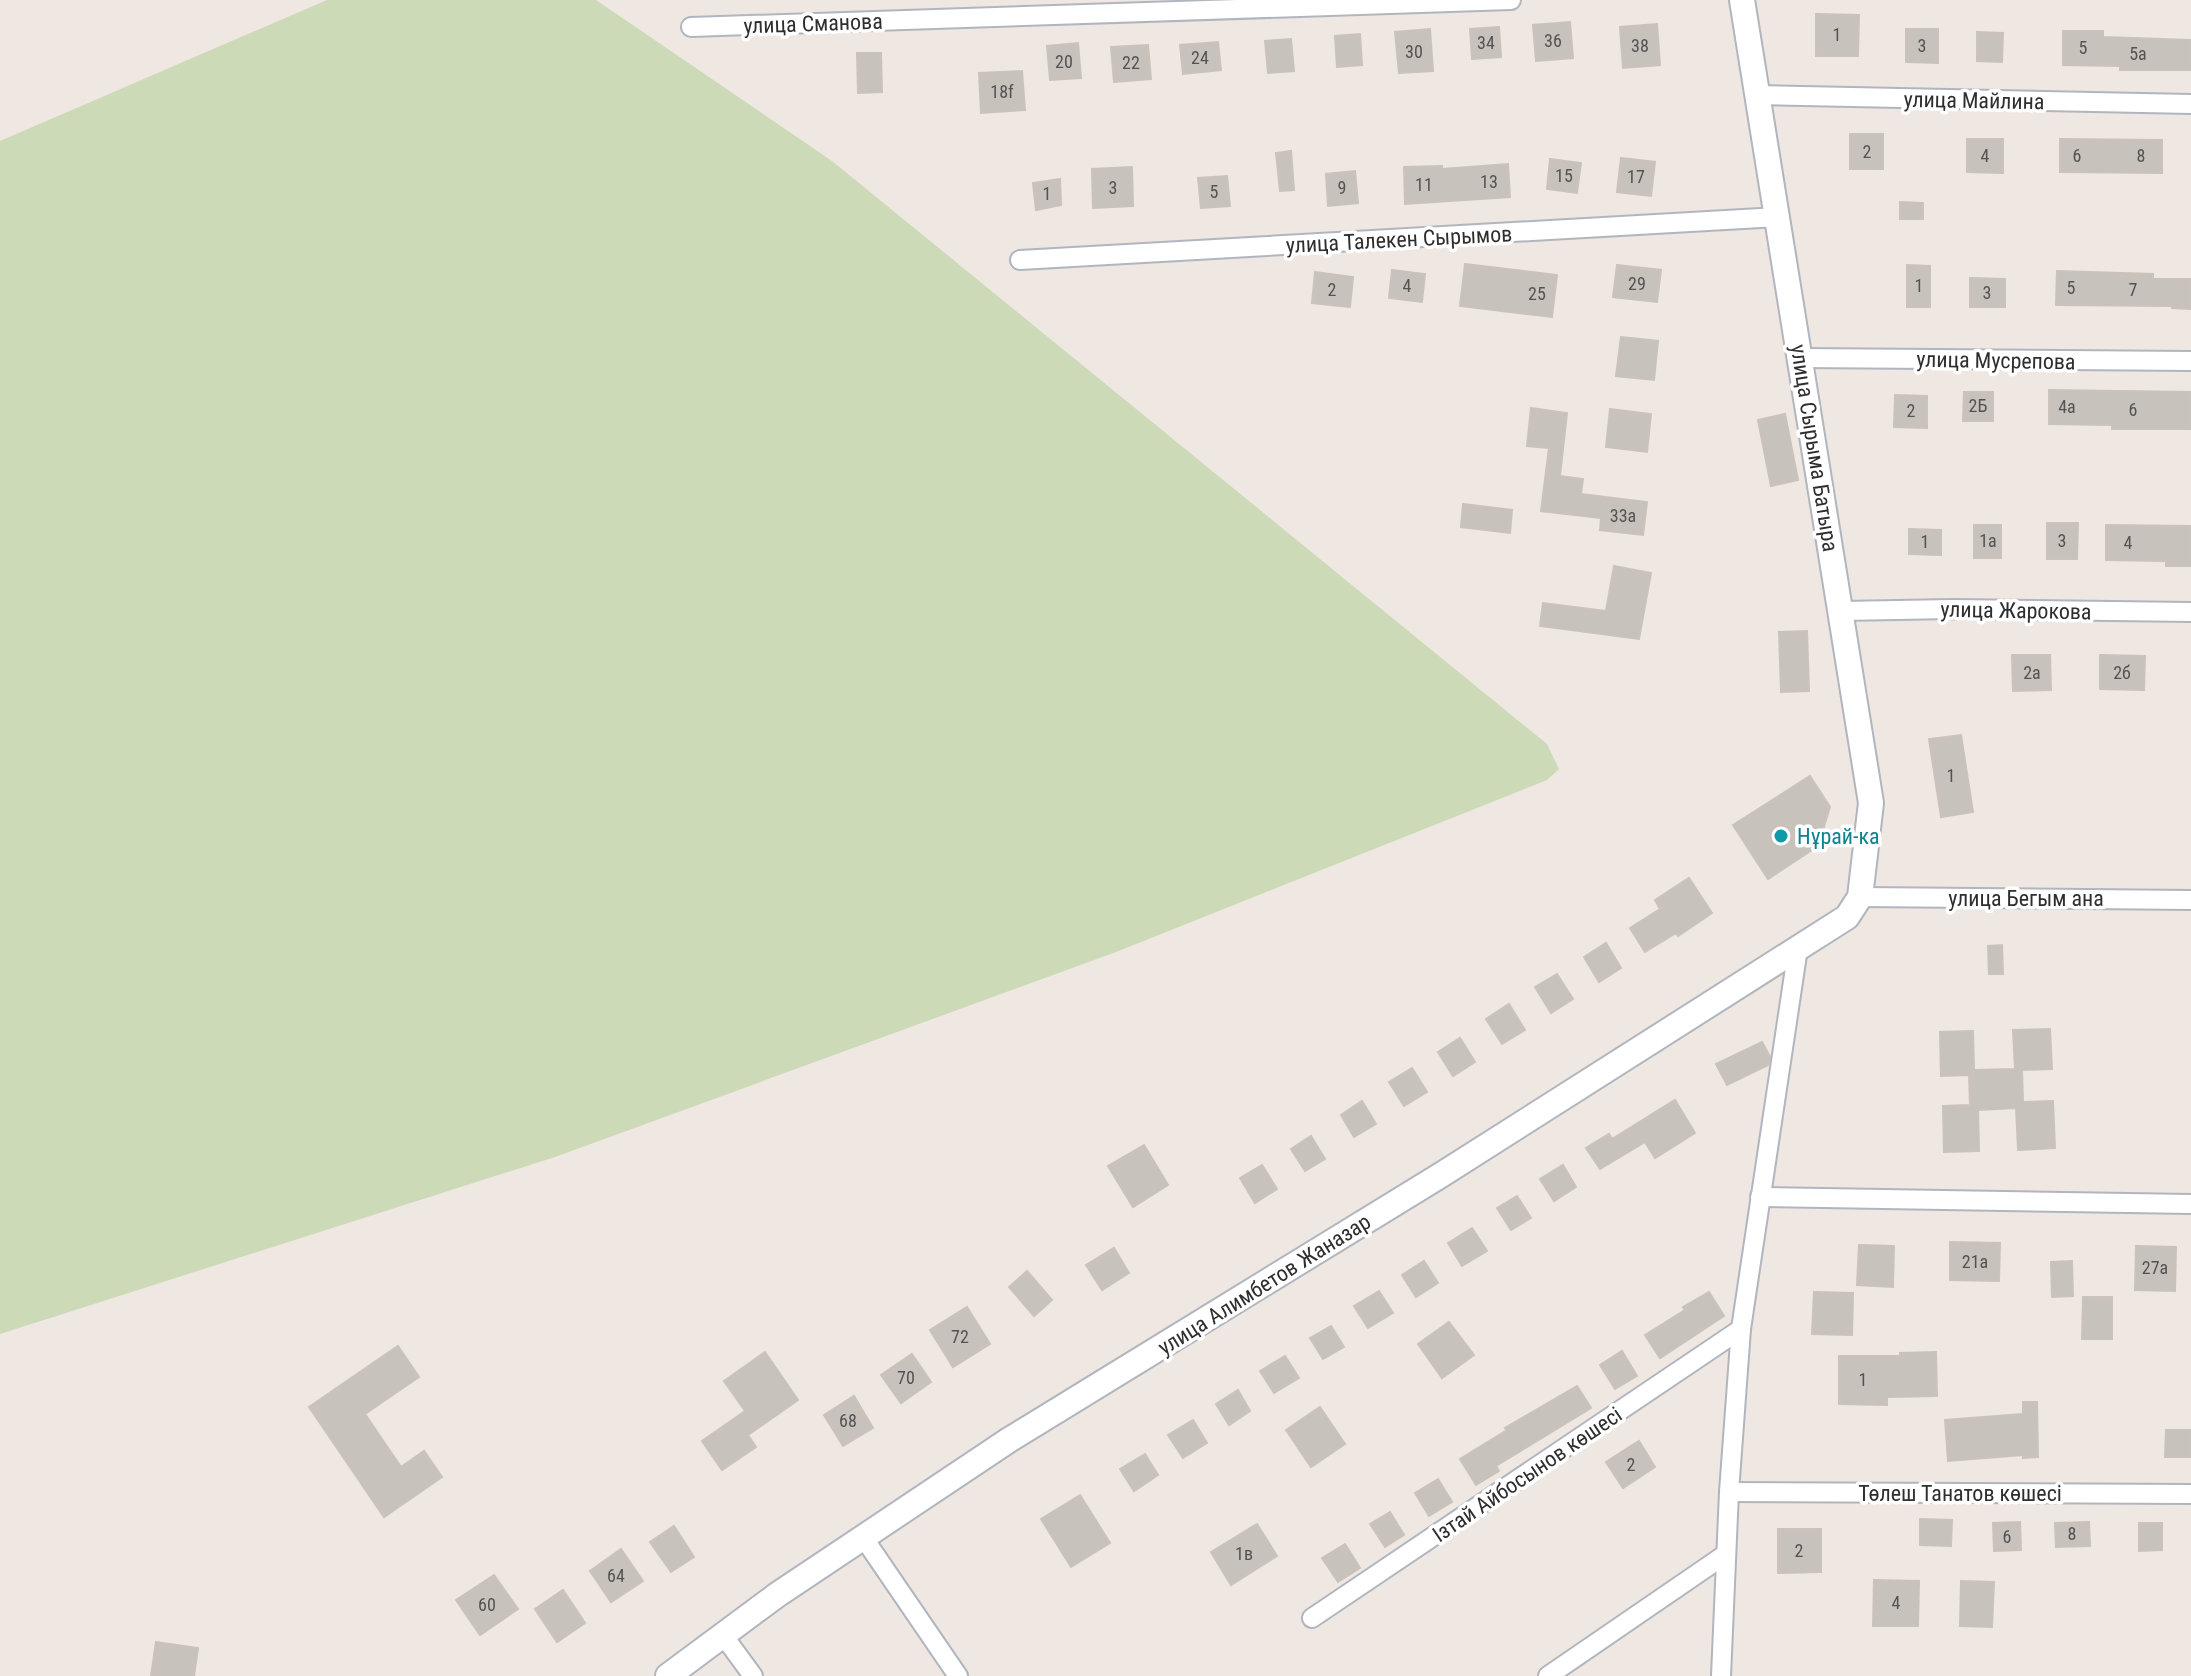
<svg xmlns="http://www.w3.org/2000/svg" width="2191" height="1676" viewBox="0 0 2191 1676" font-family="'Roboto Condensed',sans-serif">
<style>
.cemetery{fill:#cddab7}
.building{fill:#c8c2bc;stroke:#cbc2b9;stroke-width:2}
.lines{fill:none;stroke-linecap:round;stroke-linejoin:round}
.minor-casing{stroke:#b1b5be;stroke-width:22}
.tertiary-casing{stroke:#b1b5be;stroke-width:28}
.minor{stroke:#fff;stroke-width:18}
.tertiary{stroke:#fff;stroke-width:24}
.culture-dot{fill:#0f9aa8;stroke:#fff;stroke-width:3}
.labels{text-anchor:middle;stroke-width:7;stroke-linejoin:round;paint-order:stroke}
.number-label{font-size:18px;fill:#545352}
.street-label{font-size:22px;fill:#2e2e2e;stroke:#fff}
.culture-label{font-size:22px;fill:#0d838f;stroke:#fff;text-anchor:start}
</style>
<rect width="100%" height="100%" fill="#efe7e1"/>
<path class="cemetery" d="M327 0H596L832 161 1547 744 1559 769 1547 780 1116 952 555 1157 0 1334V141Z"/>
<g class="building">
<path d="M1816 14 1859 15 1858 56H1816Z"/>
<path d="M1570 22 1573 58 1536 61 1533 25Z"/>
<path d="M1657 24 1660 65 1623 68 1620 27Z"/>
<path d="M1499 27 1501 57 1472 59 1470 29Z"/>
<path d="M1430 29 1433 71 1399 73 1395 32Z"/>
<path d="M1906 29H1938V63L1906 62Z"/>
<path d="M2063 31H2103V37L2191 40V70H2120V66L2063 65Z"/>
<path d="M1977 32 2003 33 2002 62 1977 61Z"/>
<path d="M1360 34 1362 65 1337 67 1335 36Z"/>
<path d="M1291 39 1294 71 1268 73 1265 41Z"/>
<path d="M1218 42 1221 70 1183 74 1180 45Z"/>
<path d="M1078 43 1081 78 1050 80 1047 46Z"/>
<path d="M1148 45 1151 79 1114 82 1111 47Z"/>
<path d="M857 53H881L882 92 858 93Z"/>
<path d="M1022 71 1025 110 981 113 979 73Z"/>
<rect x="1850" y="134" width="33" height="35"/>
<path d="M1967 139H2003V173L1967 172Z"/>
<path d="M2060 139 2162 140V173L2060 172Z"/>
<path d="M1291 151 1294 190 1280 191 1276 153Z"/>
<path d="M1621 158 1655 162 1651 196 1617 192Z"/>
<path d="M1550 159 1581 163 1577 193 1547 189Z"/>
<path d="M1508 164 1510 197 1405 204 1404 167 1442 166V169Z"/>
<path d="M1132 167 1133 206 1093 208 1092 169Z"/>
<path d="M1355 171 1358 203 1328 206 1326 174Z"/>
<path d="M1227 176 1230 206 1201 208 1198 178Z"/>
<path d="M1060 179 1061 205 1036 210 1033 183Z"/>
<path d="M1900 202 1923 203V219H1900Z"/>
<path d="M1465 264 1557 275 1552 317 1460 306Z"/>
<path d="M1617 265 1661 270 1657 302 1613 297Z"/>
<path d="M1907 265 1930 266V307H1907Z"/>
<path d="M1392 270 1425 274 1422 302 1389 298Z"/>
<path d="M2057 271 2153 274V279H2191V309L2172 308V306L2056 305Z"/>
<path d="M1315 272 1353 277 1350 307 1312 303Z"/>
<path d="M1970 278 2005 279V307H1970Z"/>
<path d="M1621 337 1658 341 1654 380 1616 376Z"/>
<path d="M2049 390 2191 392V429H2112V425L2049 424Z"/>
<path d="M1964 392H1993V421H1963Z"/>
<path d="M1895 395 1927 396V428L1894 427Z"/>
<path d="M1531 408 1567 413 1560 476 1583 479 1581 494 1647 502 1643 535 1600 530 1601 518 1541 511 1549 448 1527 446Z"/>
<path d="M1610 409 1651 414 1647 452 1606 447Z"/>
<path d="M1785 414 1798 480 1771 486 1758 420Z"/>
<path d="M1463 504 1512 510 1510 533 1461 527Z"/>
<path d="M2047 523H2078L2077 559H2047Z"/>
<rect x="1974" y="525" width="27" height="33"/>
<path d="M2106 525 2191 526V566H2166V561L2106 560Z"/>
<path d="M1909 529 1941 530V555L1909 554Z"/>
<path d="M1614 566 1651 573 1639 639 1540 626 1543 603 1606 611Z"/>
<path d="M1807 631 1809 691 1781 692 1779 632Z"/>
<path d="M2012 655H2050L2051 690 2013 691Z"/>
<path d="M2100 655 2145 656 2144 690 2100 689Z"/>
<path d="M1961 735 1973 812 1941 817 1929 739Z"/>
<path d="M1810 776 1830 807 1818 846 1768 879 1733 825Z"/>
<path d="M1689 878 1712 913 1678 936 1676 933 1645 952 1630 928 1660 909 1655 900Z"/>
<path d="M1606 943 1621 968 1599 982 1584 957Z"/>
<path d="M2002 945 2003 974H1989L1988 946Z"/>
<path d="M1557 974 1573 999 1551 1013 1535 987Z"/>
<path d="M1509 1004 1525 1030 1502 1044 1486 1019Z"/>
<path d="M2050 1029 2052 1069 2022 1070 2023 1102 2053 1101 2055 1148 2018 1150 2016 1108 1978 1110 1979 1151 1944 1152 1943 1106 1970 1105 1969 1075 1941 1076 1940 1032 1973 1031 1974 1070 2015 1069 2013 1030Z"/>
<path d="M1460 1038 1475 1062 1453 1076 1438 1052Z"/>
<path d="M1762 1042 1770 1057 1768 1065 1727 1085 1716 1064Z"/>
<path d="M1412 1068 1427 1092 1404 1106 1389 1082Z"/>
<path d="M1675 1100 1695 1133 1655 1158 1645 1142 1600 1169 1586 1148 1609 1134 1612 1139Z"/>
<path d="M1362 1101 1376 1124 1354 1137 1341 1115Z"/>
<path d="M1311 1136 1325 1159 1305 1171 1291 1149Z"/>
<path d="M1144 1145 1168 1185 1133 1207 1108 1166Z"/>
<path d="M1262 1165 1277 1189 1255 1203 1240 1178Z"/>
<path d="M1563 1165 1576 1187 1554 1201 1540 1179Z"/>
<path d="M1517 1196 1531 1218 1511 1230 1497 1208Z"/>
<path d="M1472 1228 1487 1251 1462 1266 1448 1243Z"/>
<path d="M1950 1242 2000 1243 1999 1281 1950 1280Z"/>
<path d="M1859 1245 1894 1246 1893 1287 1857 1285Z"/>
<path d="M2136 1246 2176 1247 2175 1291 2135 1290Z"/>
<path d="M1114 1248 1129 1273 1102 1290 1086 1265Z"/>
<path d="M1424 1261 1438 1283 1416 1297 1402 1275Z"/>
<path d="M2072 1261 2073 1296 2052 1297 2051 1262Z"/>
<path d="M1027 1271 1052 1300 1034 1316 1009 1287Z"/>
<path d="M1379 1291 1393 1313 1368 1328 1354 1306Z"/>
<path d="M1709 1292 1724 1316 1660 1358 1645 1335 1685 1310 1683 1307Z"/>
<path d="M1814 1292 1853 1293 1852 1335 1812 1334Z"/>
<path d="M2083 1297H2112V1339H2082Z"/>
<path d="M967 1307 990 1344 953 1367 930 1330Z"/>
<path d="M1449 1322 1474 1355 1442 1378 1418 1344Z"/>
<path d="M1331 1326 1344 1347 1323 1359 1310 1338Z"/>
<path d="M398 1346 419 1377 365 1414 401 1467 424 1451 442 1477 384 1517 309 1407Z"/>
<path d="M1622 1351 1637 1376 1615 1389 1600 1365Z"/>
<path d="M765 1352 798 1400 748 1435 756 1447 722 1470 702 1441 745 1411 724 1381Z"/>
<path d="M1936 1352 1937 1396 1887 1397V1405L1839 1404V1356H1900V1353Z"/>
<path d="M912 1354 931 1382 901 1403 881 1375Z"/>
<path d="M1285 1356 1299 1378 1274 1393 1260 1371Z"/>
<path d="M1577 1386 1591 1408 1496 1466 1499 1471 1476 1485 1460 1459 1507 1430 1505 1428Z"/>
<path d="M1238 1390 1250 1411 1229 1425 1216 1404Z"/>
<path d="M854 1396 873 1428 843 1446 824 1415Z"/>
<path d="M2023 1402H2037L2038 1457 2023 1458V1455L1948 1461 1945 1420 2023 1414Z"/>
<path d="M1320 1407 1345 1444 1311 1467 1286 1430Z"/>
<path d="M1193 1420 1207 1443 1183 1458 1168 1435Z"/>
<path d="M2166 1430H2191V1457H2165Z"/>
<path d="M1639 1441 1655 1467 1623 1488 1606 1462Z"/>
<path d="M1145 1454 1158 1475 1134 1491 1120 1469Z"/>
<path d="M1438 1479 1452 1502 1429 1516 1415 1493Z"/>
<path d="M1080 1495 1110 1543 1071 1567 1041 1519Z"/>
<path d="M1390 1512 1404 1535 1385 1547 1370 1524Z"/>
<path d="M1920 1519 1952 1520 1951 1546 1920 1545Z"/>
<path d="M2020 1522 2021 1550 1994 1551 1993 1523Z"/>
<path d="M2089 1522 2090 1546 2056 1547 2055 1523Z"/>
<path d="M2139 1523H2162V1550L2139 1551Z"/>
<path d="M1257 1524 1277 1556 1231 1585 1211 1552Z"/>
<path d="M674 1526 694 1557 671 1572 650 1542Z"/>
<path d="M1778 1529H1821V1572L1778 1573Z"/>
<path d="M1345 1544 1360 1568 1338 1582 1322 1558Z"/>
<path d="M621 1549 643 1581 611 1602 590 1571Z"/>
<path d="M494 1575 518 1609 480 1635 456 1600Z"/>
<path d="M1874 1580 1919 1581 1918 1626H1873Z"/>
<path d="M1961 1581 1994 1582 1992 1627 1960 1626Z"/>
<path d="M563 1590 585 1623 557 1642 535 1609Z"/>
<path d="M156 1642 198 1648 194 1676H151Z"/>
</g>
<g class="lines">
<defs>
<g id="minor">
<path d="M691 27 1511 0"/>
<path d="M1758 95 2191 104"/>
<path d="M1020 260 1778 217"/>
<path d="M1800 358 2191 361"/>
<path d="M1842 611 1952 609 2191 612"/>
<path d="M1860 897 2191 900"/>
<path d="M1760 1197 2191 1204"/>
<path d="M1729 1492 2191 1494"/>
<path d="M863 1537 958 1676"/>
<path d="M1312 1618 1741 1329"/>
<path d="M723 1635 753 1676"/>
<path d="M1548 1676 1726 1554"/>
<path d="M1721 1676 1729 1492 1741 1329 1798 948"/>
</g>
<path id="tertiary" d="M668 1676 777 1595 1009 1440 1441 1175 1847 917 1860 897 1871 803 1742 0"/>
</defs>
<use href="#minor" class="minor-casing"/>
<use href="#tertiary" class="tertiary-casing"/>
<use href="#minor" class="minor"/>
<use href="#tertiary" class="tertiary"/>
</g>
<circle class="culture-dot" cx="1781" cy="836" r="8"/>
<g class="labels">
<g class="number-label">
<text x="1837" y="41">1</text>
<text x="1553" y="47">36</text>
<text x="1486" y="49">34</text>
<text x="1640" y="52">38</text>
<text x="1922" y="52">3</text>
<text x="2083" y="54">5</text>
<text x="1414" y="58">30</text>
<text x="2138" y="60">5а</text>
<text x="1200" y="64">24</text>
<text x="1064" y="68">20</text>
<text x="1131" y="69">22</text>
<text x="1002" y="98">18f</text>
<text x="1867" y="158">2</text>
<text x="1985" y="162">4</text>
<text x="2077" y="162">6</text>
<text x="2141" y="162">8</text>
<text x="1564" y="182">15</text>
<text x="1636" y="183">17</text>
<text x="1489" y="188">13</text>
<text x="1424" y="191">11</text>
<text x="1113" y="194">3</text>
<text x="1342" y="194">9</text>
<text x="1214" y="198">5</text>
<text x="1047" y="200">1</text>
<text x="1637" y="290">29</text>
<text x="1407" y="292">4</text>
<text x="1919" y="292">1</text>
<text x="2071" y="294">5</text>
<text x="1332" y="296">2</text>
<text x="2133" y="296">7</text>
<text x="1987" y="299">3</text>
<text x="1537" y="300">25</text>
<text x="1978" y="412">2Б</text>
<text x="2067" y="413">4а</text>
<text x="2133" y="416">6</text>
<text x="1911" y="417">2</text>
<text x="1623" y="522">33а</text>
<text x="1988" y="547">1а</text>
<text x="2062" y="547">3</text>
<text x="1925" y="548">1</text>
<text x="2128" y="549">4</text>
<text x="2032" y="679">2а</text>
<text x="2122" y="679">2б</text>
<text x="1951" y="782">1</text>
<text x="1975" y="1268">21а</text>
<text x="2155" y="1274">27а</text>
<text x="960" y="1343">72</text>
<text x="906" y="1384">70</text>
<text x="1863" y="1386">1</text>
<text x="848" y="1427">68</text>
<text x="1631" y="1471">2</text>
<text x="2072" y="1540">8</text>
<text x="2007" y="1543">6</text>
<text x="1799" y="1557">2</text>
<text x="1244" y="1560">1в</text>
<text x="616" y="1582">64</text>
<text x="1896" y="1609">4</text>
<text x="487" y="1611">60</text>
</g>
<g class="street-label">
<text transform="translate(813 23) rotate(-2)" y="8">улица Сманова</text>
<text transform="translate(1974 100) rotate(1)" y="8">улица Майлина</text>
<text transform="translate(1399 239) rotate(-3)" y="8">улица Талекен Сырымов</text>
<text transform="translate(1996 360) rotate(1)" y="8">улица Мусрепова</text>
<text transform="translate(1815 448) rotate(81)" y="8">улица Сырыма Батыра</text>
<text transform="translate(2016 610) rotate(1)" y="8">улица Жарокова</text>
<text x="2026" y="906">улица Бегым ана</text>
<text transform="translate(1264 1284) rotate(-32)" y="8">улица Алимбетов Жаназар</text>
<text transform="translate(1527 1474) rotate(-34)" y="8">Ізтай Айбосынов көшесі</text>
<text x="1960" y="1501">Төлеш Танатов көшесі</text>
</g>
<g class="culture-label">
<text x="1797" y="844">Нұрай-ка</text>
</g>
</g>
</svg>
